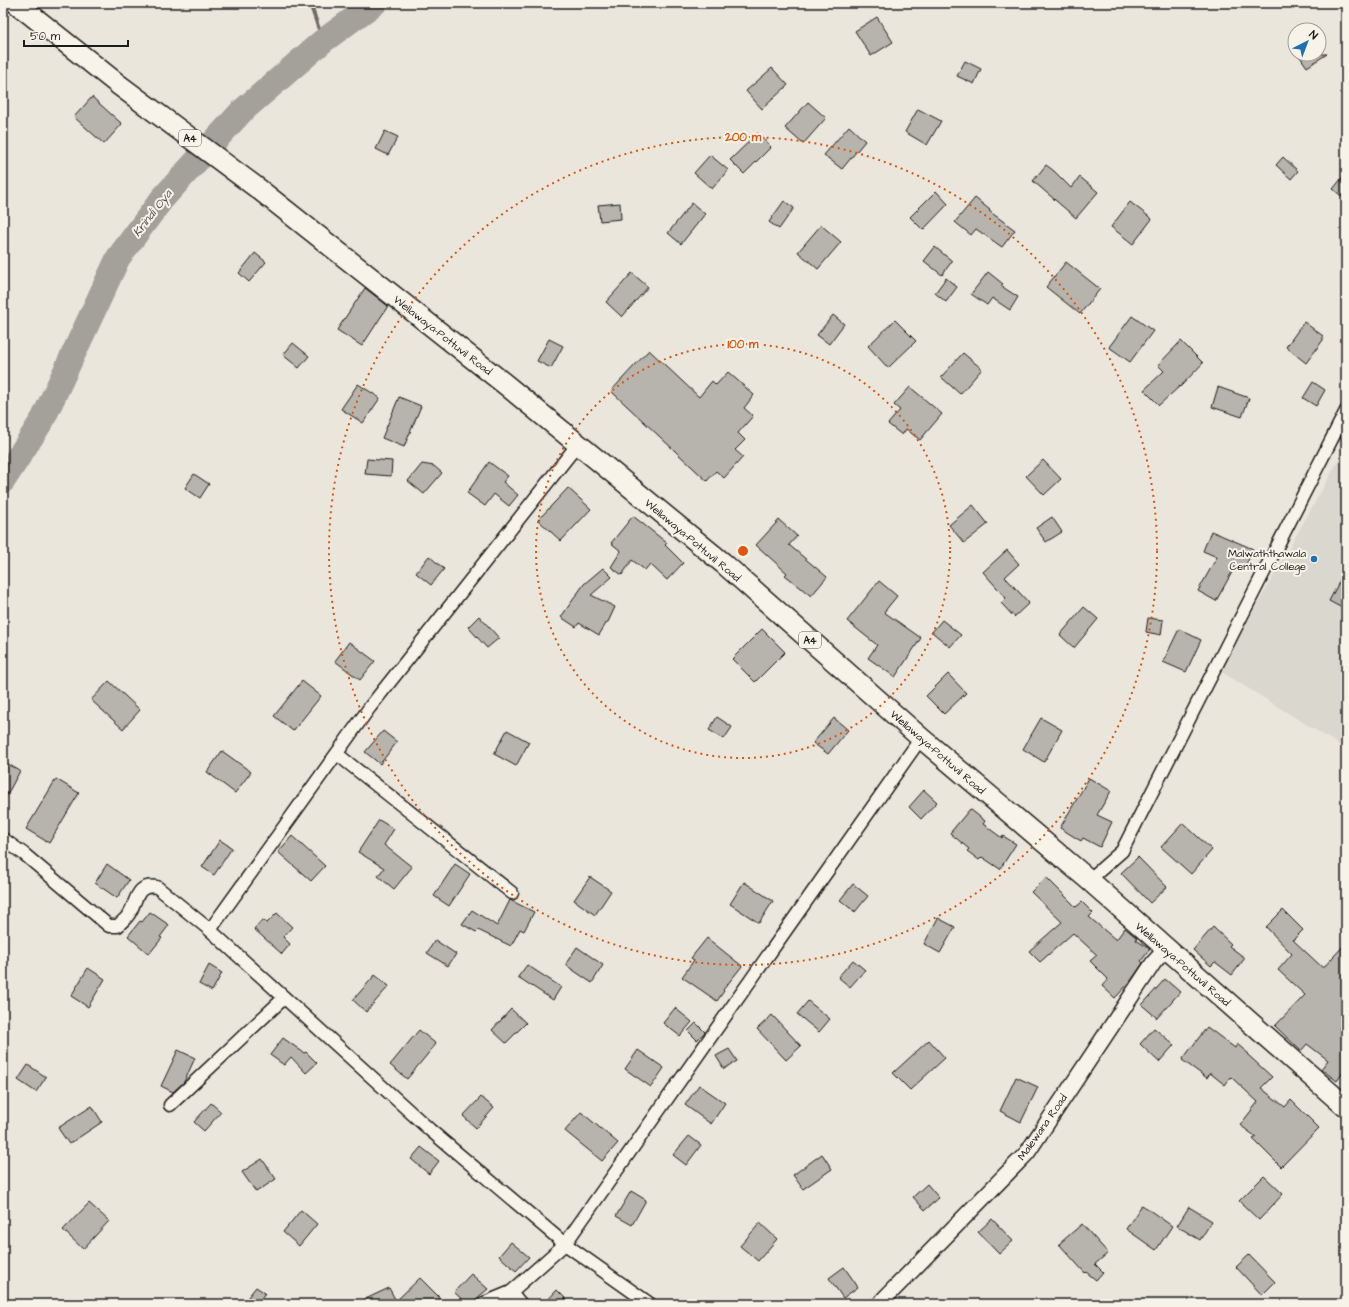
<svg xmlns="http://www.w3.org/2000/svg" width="1349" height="1307" viewBox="0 0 1349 1307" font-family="'Architects Daughter',sans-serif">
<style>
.built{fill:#dad7ce}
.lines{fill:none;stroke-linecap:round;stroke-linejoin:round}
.stream{stroke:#6d6c68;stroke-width:4}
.river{stroke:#a3a19a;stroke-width:25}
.building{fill:#b6b4ac;stroke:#1c1c1c}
.minor-casing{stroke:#1c1c1c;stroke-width:15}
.tertiary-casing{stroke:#1c1c1c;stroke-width:18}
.trunk-casing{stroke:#1c1c1c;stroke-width:23}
.minor{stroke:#f7f3e8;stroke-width:12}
.tertiary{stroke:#f7f3e8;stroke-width:15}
.trunk{stroke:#f7f3e8;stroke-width:20}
.ring{fill:none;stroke:#de560d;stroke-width:2;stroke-dasharray:2 4}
.poi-dot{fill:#1f6fb2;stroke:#f7f3e8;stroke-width:1.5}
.labels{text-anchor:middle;stroke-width:4;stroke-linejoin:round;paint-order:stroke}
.shield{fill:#f7f3e8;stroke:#5e5c59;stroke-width:1}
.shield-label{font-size:10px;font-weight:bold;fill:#1c1c1c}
.street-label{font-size:11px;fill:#1c1c1c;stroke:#f7f3e8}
.poi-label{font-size:11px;fill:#1c1c1c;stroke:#f7f3e8;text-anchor:end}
.water-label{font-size:12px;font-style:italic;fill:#52514e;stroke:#f7f3e8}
.centre{fill:#de560d;stroke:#f7f3e8;stroke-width:2}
.ring-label{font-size:12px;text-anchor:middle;font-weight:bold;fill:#de560d;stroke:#f7f3e8;stroke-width:4;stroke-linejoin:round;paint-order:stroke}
</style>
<rect width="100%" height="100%" fill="#eae6dc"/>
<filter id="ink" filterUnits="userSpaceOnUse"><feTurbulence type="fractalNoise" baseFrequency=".025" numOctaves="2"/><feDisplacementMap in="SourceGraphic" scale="8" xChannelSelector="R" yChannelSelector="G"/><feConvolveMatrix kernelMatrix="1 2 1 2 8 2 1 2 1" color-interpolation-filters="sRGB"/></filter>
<g filter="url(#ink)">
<path class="built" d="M1346 447V749L1220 671Z"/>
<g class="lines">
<path class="stream" d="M310 3 323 41"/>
<path class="river" d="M3 481 43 419 118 258 162 199 241 112 323 41 375 3"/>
</g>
<g class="building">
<path d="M877 17 893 42 871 56 855 31Z"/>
<path d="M1298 54H1327L1307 67Z"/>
<path d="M965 61 981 69 974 84 957 76Z"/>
<path d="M772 68 788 85 762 109 746 91Z"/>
<path d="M92 97 122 124 104 144 74 117Z"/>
<path d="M808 102 826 118 803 144 785 128Z"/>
<path d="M918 109 941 121 927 145 905 132Z"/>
<path d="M849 126 865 141 842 169 824 155Z"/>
<path d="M385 131 398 137 388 155 376 149Z"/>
<path d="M758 133 771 147 744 174 730 160Z"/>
<path d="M710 155 728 170 712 189 694 173Z"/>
<path d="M1283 157 1298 171 1291 179 1276 165Z"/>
<path d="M1046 165 1054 171 1071 188 1080 177 1098 192 1076 218 1033 181Z"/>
<path d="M1346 173V200L1333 189Z"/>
<path d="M936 191 948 204 923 230 910 217Z"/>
<path d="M975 198 990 210 989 211 1015 230 1002 247 976 229 971 235 955 222Z"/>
<path d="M784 201 794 208 779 229 769 222Z"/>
<path d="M1130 202 1152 219 1133 244 1111 227Z"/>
<path d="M620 203 621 219 600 221 598 205Z"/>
<path d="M692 203 705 214 681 244 668 233Z"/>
<path d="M821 225 841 242 818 269 798 252Z"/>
<path d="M935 247 952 261 942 275 924 261Z"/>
<path d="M255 253 266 262 249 282 239 273Z"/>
<path d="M1066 262 1100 289 1080 314 1046 287Z"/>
<path d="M988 272 1003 284 1001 286 1018 297 1010 310 992 298 987 305 971 294Z"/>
<path d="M632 273 648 287 622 317 606 302Z"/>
<path d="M946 278 957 287 946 302 935 293Z"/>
<path d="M365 288 388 306 362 346 337 330Z"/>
<path d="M833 315 844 324 829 344 817 335Z"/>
<path d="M1132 316 1153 331 1130 362 1109 347Z"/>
<path d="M895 320 916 341 888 368 868 346Z"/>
<path d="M1304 322 1323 336V340L1306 363 1286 347Z"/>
<path d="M549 339 563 346 551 368 537 361Z"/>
<path d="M1181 341 1203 363 1180 387V386L1159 405 1144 390 1164 371 1158 365Z"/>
<path d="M293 343 309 356 299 368 283 355Z"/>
<path d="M649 350 699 397 712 381 716 385 728 372 754 395 744 408 753 416 738 433 745 440 735 450 743 457 724 478 716 471 707 481 611 391Z"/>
<path d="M963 353 982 369 960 394 941 377Z"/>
<path d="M1313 382 1325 390 1316 406 1303 398Z"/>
<path d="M358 384 380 398 363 423 341 409Z"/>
<path d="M910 387 942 414 920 440 906 429 902 435 888 424 900 410 894 405Z"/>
<path d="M1218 387 1249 398 1242 417 1212 407Z"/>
<path d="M399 397 421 406 404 447 382 438Z"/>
<path d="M367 459 392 461 391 476 365 474Z"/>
<path d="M1043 460 1061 479 1044 495 1026 476Z"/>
<path d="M489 462 508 476 503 482 518 495 509 506 494 494 485 506 467 493Z"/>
<path d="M422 464 434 466 442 473 424 494 408 481Z"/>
<path d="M194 474 209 484 200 498 185 488Z"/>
<path d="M568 488 591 509 561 541 538 520Z"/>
<path d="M973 505 988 524 964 543 949 525Z"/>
<path d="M633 516 667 543 665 545 683 563 667 580 650 564 645 570 632 560 622 575 611 567 621 551 611 543Z"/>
<path d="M1052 517 1062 532 1046 542 1036 528Z"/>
<path d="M779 520 797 536 789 545 827 577 811 596 785 575 787 573 756 545Z"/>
<path d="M1211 531 1253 549 1245 568 1236 565 1216 601 1198 591 1217 557 1203 551Z"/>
<path d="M1007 550 1019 564 1005 577 1029 603 1014 617 1001 603 1006 598 983 572Z"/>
<path d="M429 556 444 569 431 585 416 573Z"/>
<path d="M603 568 612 577 591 595 615 607 608 622H607L599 635 579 623 576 627 561 617 584 584Z"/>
<path d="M1346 569V610L1329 601Z"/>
<path d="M879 581 897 596 884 612 921 638 895 677 868 658 877 645 847 621Z"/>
<path d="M1084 607 1098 619 1074 648 1060 635Z"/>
<path d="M479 616 499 638 487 648 468 627Z"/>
<path d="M1148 618 1163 620 1161 635 1146 632Z"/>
<path d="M942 620 961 635 950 647 932 632Z"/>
<path d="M762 629 785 652 755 682 732 659Z"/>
<path d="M1179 629 1201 640 1186 672 1163 662Z"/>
<path d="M349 642 375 661 360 680 335 661Z"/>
<path d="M948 674 966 693 944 714 926 696Z"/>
<path d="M109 681 140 710 123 729 91 700Z"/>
<path d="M302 681 321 696 293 731 274 716Z"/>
<path d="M717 717 732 727 724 739 709 730Z"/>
<path d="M834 718 848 730 828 754 813 743Z"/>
<path d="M1041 718 1062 730 1044 762 1023 749Z"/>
<path d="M507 730 529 742 516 766 494 754Z"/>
<path d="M383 731 397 742 380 764 365 752Z"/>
<path d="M222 751 251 772 235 793 207 772Z"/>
<path d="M3 761 20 771 3 802Z"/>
<path d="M1089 778 1111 791 1097 815 1112 822 1100 847 1083 838 1081 841 1060 828Z"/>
<path d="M56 779 79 793 49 843 26 829Z"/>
<path d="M924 790 937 802 921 819 909 807Z"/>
<path d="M970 809 985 821 983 824 1002 838 1003 836 1016 844 1000 869 982 857 979 860 967 851 969 849 950 833Z"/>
<path d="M379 820 394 829 384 845 412 867 394 889 378 876 384 868 358 852Z"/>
<path d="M1183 823 1212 850 1191 874 1161 847Z"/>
<path d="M292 836 325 866 311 881 278 852Z"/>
<path d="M220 840 232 848 214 875 202 867Z"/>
<path d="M1138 857 1167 887 1150 903 1121 873Z"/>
<path d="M107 864 129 880 117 898 95 883Z"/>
<path d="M455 864 470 874 449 906 434 896Z"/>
<path d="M590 877 611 891 595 915 574 900Z"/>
<path d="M1046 877 1076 907 1082 902 1093 913 1089 917 1116 940 1125 928 1137 938 1136 940 1150 949 1141 961 1143 963 1130 982 1115 998 1102 986 1108 979 1090 961 1097 955 1073 933 1040 962 1029 951 1062 922 1031 892Z"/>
<path d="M744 882 773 901 759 923 730 904Z"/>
<path d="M853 884 868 896 855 912 840 900Z"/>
<path d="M510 900 534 912 524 931 520 929 511 946 478 930 476 932 462 924 472 910 497 926Z"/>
<path d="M1283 910 1303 930 1293 940 1323 968 1346 943V1021L1339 1028 1346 1034V1068L1337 1081 1321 1069 1328 1060 1307 1044 1301 1051 1275 1026 1305 995 1278 970 1292 954 1266 927Z"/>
<path d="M150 912 169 925 160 937 162 938 149 954 128 936 140 921 142 922Z"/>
<path d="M277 913 292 927 283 937 290 944 282 954 254 929 262 920 267 923Z"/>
<path d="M938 918 955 927 940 953 924 944Z"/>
<path d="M1213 927 1231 944 1229 946 1245 958 1232 975 1215 962 1211 966 1193 950Z"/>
<path d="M707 938 742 966 723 990 724 991 717 1001 682 977 694 960 691 958Z"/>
<path d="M435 940 456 954 448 966 427 953Z"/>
<path d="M577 947 603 965 592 983 567 966V962Z"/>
<path d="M853 960 865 970 850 987 838 977Z"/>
<path d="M209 965 222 973 212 991 199 984Z"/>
<path d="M527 965 561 987 553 1000 518 977Z"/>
<path d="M88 968 105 979 88 1007 71 996Z"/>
<path d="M375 975 389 986 366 1012 353 1000Z"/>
<path d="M1165 979 1180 992 1157 1018 1142 1005Z"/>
<path d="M808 1001 830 1019 819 1032 797 1014Z"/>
<path d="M675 1008 692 1022 680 1036 663 1023Z"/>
<path d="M511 1009 526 1023 506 1043 492 1030Z"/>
<path d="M772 1015 801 1046 786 1060 757 1029Z"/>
<path d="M696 1023 705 1032 697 1040 688 1031Z"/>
<path d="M1207 1027 1235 1048 1237 1044 1249 1054 1248 1055 1272 1077 1261 1088 1285 1107 1291 1100 1319 1128 1281 1167 1253 1139 1256 1137 1240 1125 1258 1102 1231 1077 1225 1085 1210 1073 1207 1078 1182 1060Z"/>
<path d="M1154 1028 1174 1045 1159 1062 1140 1044Z"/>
<path d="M419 1030 436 1044 407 1079 390 1065Z"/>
<path d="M283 1038 304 1053 306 1052 317 1063 306 1073 291 1057 284 1065 270 1055Z"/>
<path d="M929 1040 945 1058 910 1090 893 1073Z"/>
<path d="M729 1049 737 1061 724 1069 716 1056Z"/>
<path d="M178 1050 195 1058 184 1082 173 1092 161 1086Z"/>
<path d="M638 1050 664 1068 651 1087 625 1069Z"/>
<path d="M28 1065 46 1077 36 1092 18 1080Z"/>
<path d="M1016 1077 1038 1087 1021 1122 1000 1111Z"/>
<path d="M699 1085 725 1103 711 1124 685 1105Z"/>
<path d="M481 1097 494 1108 476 1128 463 1116Z"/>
<path d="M211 1103 221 1112 204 1131 194 1122Z"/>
<path d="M92 1106 102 1122 69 1144 58 1128Z"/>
<path d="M581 1112 618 1143 602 1161 565 1131Z"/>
<path d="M689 1136 701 1145 686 1165 673 1155Z"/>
<path d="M421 1147 439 1161 429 1174 411 1159Z"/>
<path d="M822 1154 832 1169 803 1189 793 1175Z"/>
<path d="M262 1159 276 1179 256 1192 242 1172Z"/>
<path d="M1264 1176 1283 1194 1259 1220 1239 1201Z"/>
<path d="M927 1184 939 1198 925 1210 913 1197Z"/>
<path d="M631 1191 646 1200 632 1225 616 1216Z"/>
<path d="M89 1203 109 1221 83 1249 63 1230Z"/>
<path d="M1142 1205 1172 1226 1156 1250 1126 1229Z"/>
<path d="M1189 1207 1212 1221 1200 1240 1177 1226Z"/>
<path d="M301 1210 317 1224 299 1246 283 1232Z"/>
<path d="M992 1219 1013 1241 999 1254 978 1232Z"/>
<path d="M760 1223 777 1239 758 1261 740 1246Z"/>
<path d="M1082 1224 1108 1253 1095 1264 1103 1272 1096 1280 1086 1272 1085 1273 1059 1244Z"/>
<path d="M511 1242 529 1257 516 1271 499 1256Z"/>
<path d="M1249 1255 1275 1282 1262 1295 1236 1267Z"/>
<path d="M844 1267 858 1287 843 1298 829 1278Z"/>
<path d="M471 1274 488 1289 476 1299 474 1304H467L454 1292Z"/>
<path d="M420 1278 440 1298 434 1304H355L389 1288 396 1301Z"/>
<path d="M256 1287 265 1293 257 1304 248 1297Z"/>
<path d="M557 1290 571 1304H544Z"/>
</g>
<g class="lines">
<defs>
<g id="minor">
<path d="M337 754 512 893"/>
<path d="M3 839 24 854 109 926H118C121 922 126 919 129 914 137 901 136 883 157 887L210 930 430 1130 565 1244 650 1304"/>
<path d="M1089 880 1122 851 1346 411"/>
<path d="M210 930 370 707 578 444"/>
<path d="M170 1105 284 998"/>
<path d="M482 1304 511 1292"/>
<path d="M521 1304 511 1292 565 1244 921 738"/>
</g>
<path id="tertiary" d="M880 1304 885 1298 1027 1153 1154 962 1166 949"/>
<path id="trunk" d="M16 3 119 85 260 190 506 385 723 563 921 738 1089 880 1346 1107"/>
</defs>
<use href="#minor" class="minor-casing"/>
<use href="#tertiary" class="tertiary-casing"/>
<use href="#trunk" class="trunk-casing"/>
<use href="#minor" class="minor"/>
<use href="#tertiary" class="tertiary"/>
<use href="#trunk" class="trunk"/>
</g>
</g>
<g class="ring">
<circle cx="743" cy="551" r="207"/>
<circle cx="743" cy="551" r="414"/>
</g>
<circle class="poi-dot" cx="1314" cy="559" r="4"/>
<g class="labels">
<g class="shield">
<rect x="179" y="130" width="22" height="16" rx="3"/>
<rect x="799" y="632" width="22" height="16" rx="3"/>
</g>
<g class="shield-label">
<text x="190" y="142">A4</text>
<text x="810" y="644">A4</text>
</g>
<g class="street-label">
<text transform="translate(443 335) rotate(38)" y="4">Wellawaya-Pottuvil Road</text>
<text transform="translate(693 540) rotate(40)" y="4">Wellawaya-Pottuvil Road</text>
<text transform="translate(938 752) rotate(41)" y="4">Wellawaya-Pottuvil Road</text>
<text transform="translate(1183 964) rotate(41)" y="4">Wellawaya-Pottuvil Road</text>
<text transform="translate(1042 1127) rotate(-55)" y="4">Malewana Road</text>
</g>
<g class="poi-label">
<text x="1306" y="557">Malwaththawala<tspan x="1306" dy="13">Central College</tspan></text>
</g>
<g class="water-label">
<text transform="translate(152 213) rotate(-52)" y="4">Krindi Oya</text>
</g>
</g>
<circle cx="743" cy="551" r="6" class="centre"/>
<g class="ring-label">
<text x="743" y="141">200 m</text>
<text x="743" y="348">100 m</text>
</g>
<rect width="1349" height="1307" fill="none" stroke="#f7f3e8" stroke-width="16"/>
<rect x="8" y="8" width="1333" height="1291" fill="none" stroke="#1c1c1c" stroke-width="1.5" filter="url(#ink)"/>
<g transform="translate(1307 42) rotate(42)"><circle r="19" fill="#f7f3e8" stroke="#9f9d96"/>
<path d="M0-3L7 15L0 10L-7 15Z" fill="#1f6fb2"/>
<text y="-6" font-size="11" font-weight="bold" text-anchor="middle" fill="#1c1c1c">N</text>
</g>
<path d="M24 40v6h104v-6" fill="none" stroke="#1c1c1c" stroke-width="2"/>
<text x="30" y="40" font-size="12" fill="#1c1c1c" stroke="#f7f3e8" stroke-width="3" paint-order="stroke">50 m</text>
</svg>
